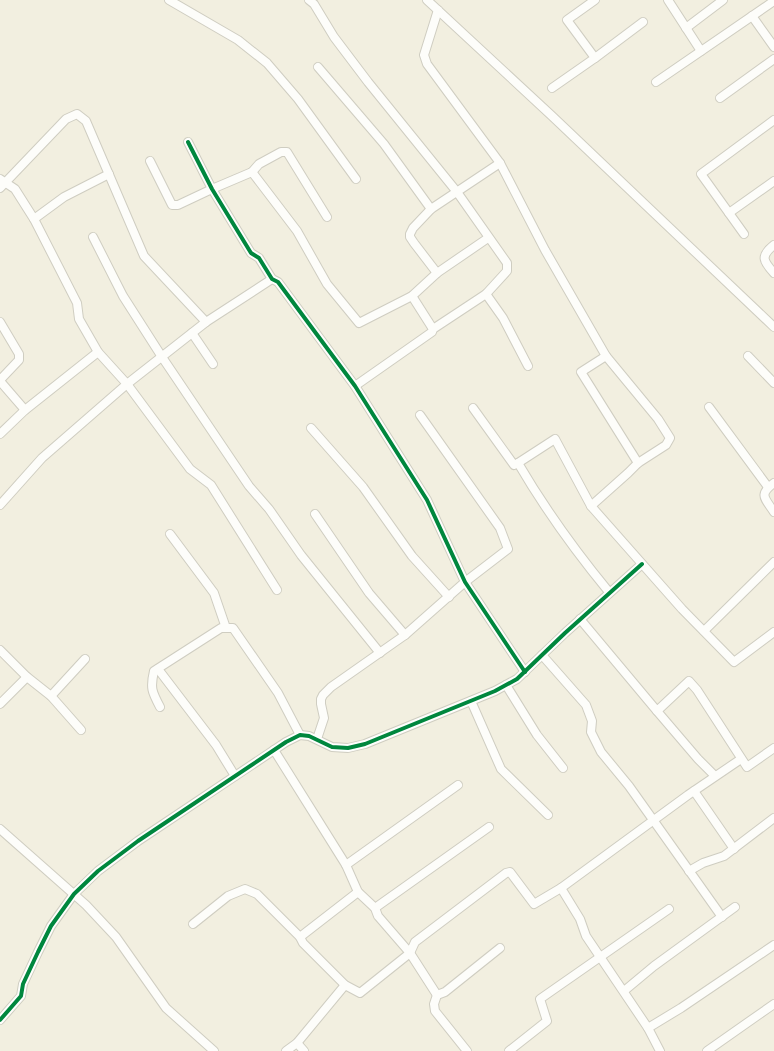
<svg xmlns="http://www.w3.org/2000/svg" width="774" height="1051" viewBox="0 0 774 1051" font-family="'Public Sans',sans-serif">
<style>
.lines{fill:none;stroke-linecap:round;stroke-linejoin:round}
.street-casing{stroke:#cfcdc1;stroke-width:10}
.street{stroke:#fdfdfa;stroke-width:8}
.cycleway-casing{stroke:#fff;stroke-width:6}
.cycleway{stroke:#00873e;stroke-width:4}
</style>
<rect width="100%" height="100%" fill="#f2efe0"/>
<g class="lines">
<defs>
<g id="street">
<path d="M169 0 238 40 267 63 298 99 356 179"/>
<path d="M309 0 314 4 334 37 368 82 457 192 507 263V271L486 294"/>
<path d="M427 0 552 116 774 327"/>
<path d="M668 0 701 51"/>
<path d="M438 10 424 55 427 64 500 163 545 250 606 356 658 419 670 438 666 445 638 463 628 473 591 506"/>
<path d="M752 16 774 47"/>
<path d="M686 28 723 0"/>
<path d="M595 58 643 22"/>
<path d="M318 67 384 144 431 209"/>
<path d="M656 82 774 1"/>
<path d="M552 88 595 58 567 20 595 0"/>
<path d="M720 98 774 59"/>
<path d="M188 142 212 189 251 253 259 258 272 279 278 282 355 386 427 500 465 582 525 672"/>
<path d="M150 161 172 205H178L212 189 252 172 259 164 281 152H287L327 217"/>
<path d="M252 172 297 231 327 284 359 323 412 296 437 273 488 238"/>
<path d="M0 179 15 189 34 219 77 303 79 319 98 352 127 384 190 469 211 485 277 590"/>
<path d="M0 188 66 119 77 114 86 121 144 256 206 322"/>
<path d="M729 213 774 181"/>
<path d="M34 219 64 197 109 174"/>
<path d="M744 234 701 174 774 120"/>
<path d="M93 237 123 296 162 357 249 486 269 509 301 555 380 653"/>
<path d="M774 245C760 256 763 261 774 273"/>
<path d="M437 273 414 243 410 237V234L413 228 431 209 500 163"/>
<path d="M412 296 433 329"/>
<path d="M0 322 19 354V360L0 380"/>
<path d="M192 333 213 364"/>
<path d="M606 356 581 372 638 463"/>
<path d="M748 356 774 383"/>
<path d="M0 381 25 410"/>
<path d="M355 386 432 332 433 329 486 294 503 318 528 366"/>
<path d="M709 407 768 487"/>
<path d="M473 408 514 465 518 463"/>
<path d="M311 428 363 487 412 556 449 597"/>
<path d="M0 434 25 410 98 352"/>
<path d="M774 483C758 495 765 498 774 512"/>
<path d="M0 505 42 458 127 384 206 322 272 279"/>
<path d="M315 514 369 593 405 635"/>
<path d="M170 534 214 593 226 628"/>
<path d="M609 592C576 552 545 509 518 463L555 439 591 506 682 609 734 662 774 632"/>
<path d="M580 619 657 711 689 681 697 690 747 767 774 748"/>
<path d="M704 631 774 562"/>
<path d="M0 650 27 677 51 696 81 730"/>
<path d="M542 655 586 705 592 721 591 732 601 752 629 786 722 917"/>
<path d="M158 669 216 745 235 776"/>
<path d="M506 685 537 735 563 768"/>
<path d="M51 696 85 659"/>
<path d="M471 701 501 769 548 815"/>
<path d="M0 704 27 677"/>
<path d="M160 707C152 692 150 688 154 671L221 628H233L278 693 300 735"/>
<path d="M657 711 698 759 715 776"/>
<path d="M317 739 324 718 321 704V699L323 695 331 687 405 635 465 582 508 549 500 528 420 415"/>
<path d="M274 750 346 865 358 892 375 908 378 916 410 953 437 995"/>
<path d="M694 791 734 849"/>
<path d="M0 829 86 905 116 937 166 1008 214 1051"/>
<path d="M346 865 458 785"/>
<path d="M689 871 703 863 724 856 774 818"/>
<path d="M375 908 489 827"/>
<path d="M193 924 228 896 245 889 257 894 300 937 303 943 345 985 360 993 410 953 415 942 506 873 510 872 534 904 561 888"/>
<path d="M300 937 358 892"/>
<path d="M624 991 654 966 735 907"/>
<path d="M437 995 445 992 500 948"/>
<path d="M437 995 434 1004 435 1011 467 1051"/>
<path d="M0 1020 21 996 23 984 38 952 51 926 74 894 98 871 138 841 286 742 300 735 309 736 332 747 348 748 365 744 495 691 517 679 565 633 642 564"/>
<path d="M648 1028 681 1008 774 945"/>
<path d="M297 1043 304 1051"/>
<path d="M286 1051 297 1043 345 985"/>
<path d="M509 1051 547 1021 540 999 669 909"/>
<path d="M660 1051 648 1028 586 936 580 919 561 888 688 795 741 759"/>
<path d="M707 1051 774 1004"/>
</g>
</defs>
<use href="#street" class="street-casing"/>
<use href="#street" class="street"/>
<defs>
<g id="cycleway">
<path d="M188 142 212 189 251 253 259 258 272 279 278 282 355 386 427 500 465 582 525 672"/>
<path d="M0 1020 21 996 23 984 38 952 51 926 74 894 98 871 138 841 286 742 300 735 309 736 332 747 348 748 365 744 495 691 517 679 565 633 642 564"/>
</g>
</defs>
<use href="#cycleway" class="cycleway-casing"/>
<use href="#cycleway" class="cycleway"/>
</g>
</svg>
